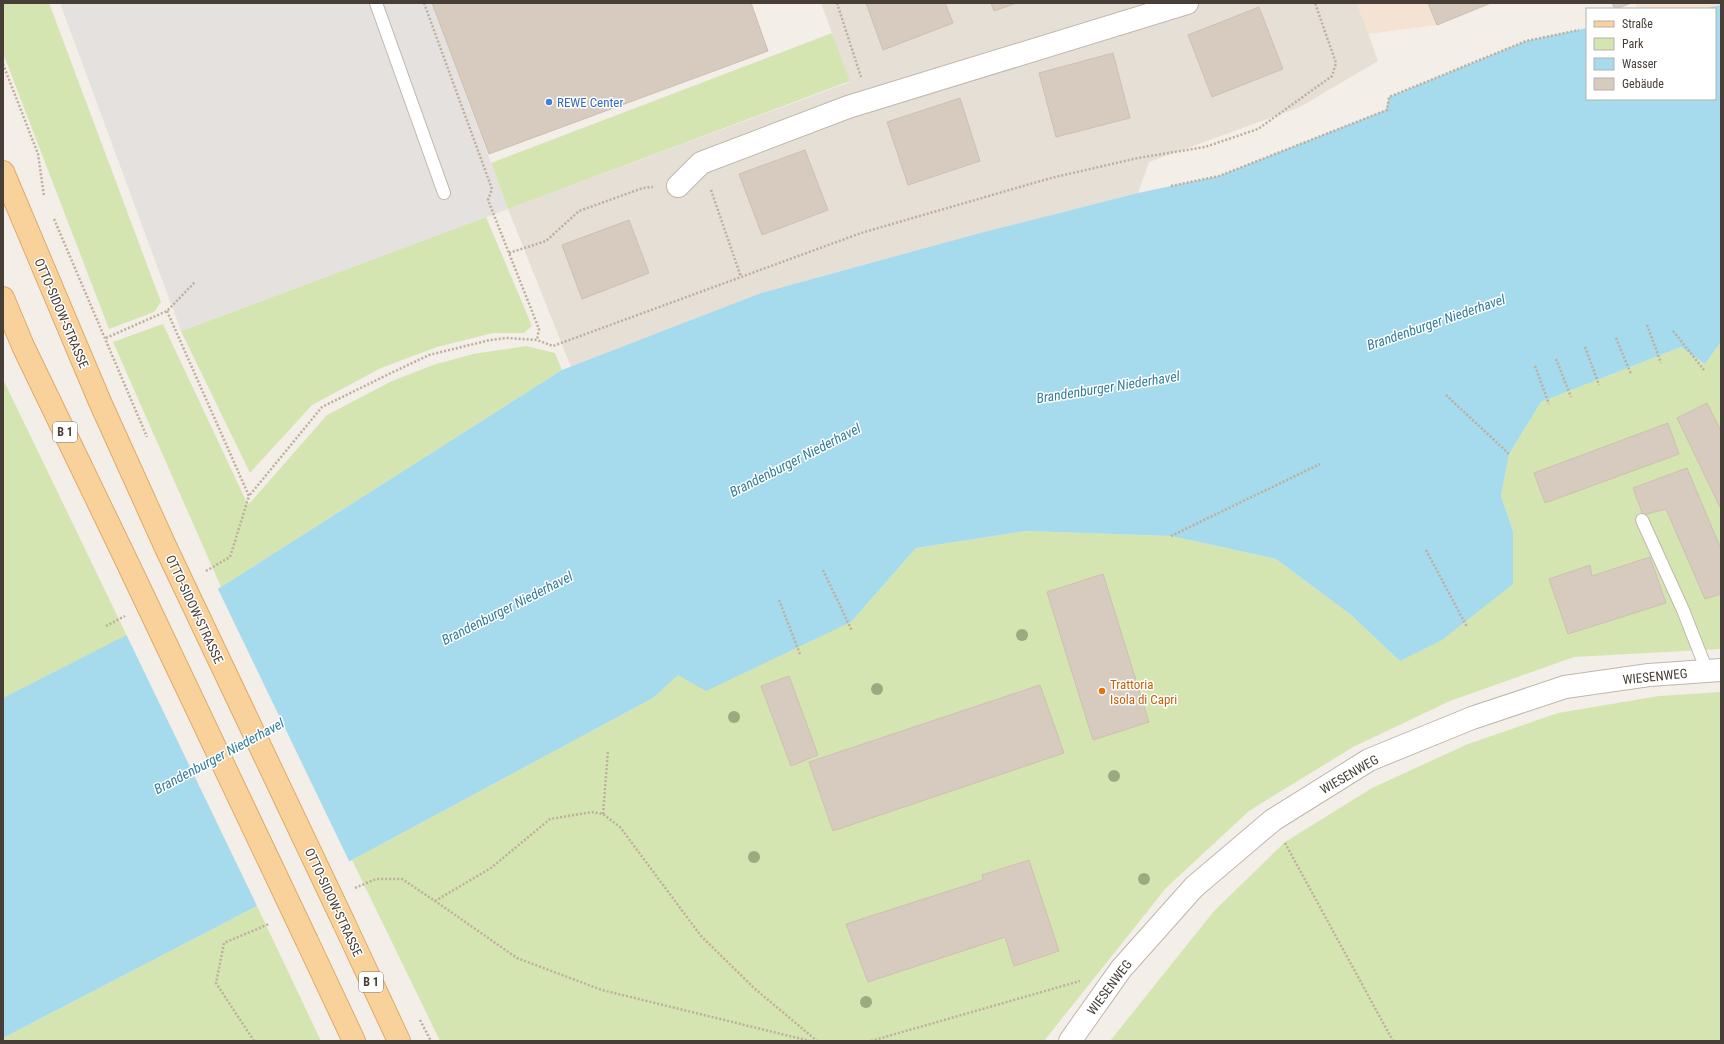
<svg xmlns="http://www.w3.org/2000/svg" width="1724" height="1044" viewBox="0 0 1724 1044" font-family="'Roboto Condensed',sans-serif">
<style>
.residential{fill:#e6dfd6}
.commercial{fill:#f4e2d3}
.green{fill:#d5e5b2}
.parking{fill:#e4e1df}
.water{fill:#a6daed}
.pier{fill:#f3eee7}
.building{fill:#d7cbc0;stroke:#cebfb1}
.lines{fill:none;stroke-linecap:round;stroke-linejoin:round}
.lane-casing{stroke:#c1b7ad;stroke-width:14}
.street-casing{stroke:#c1b7ad;stroke-width:24}
.primary-casing{stroke:#deab6a;stroke-width:24}
.path{stroke:#bfae9c;stroke-width:2.5;stroke-dasharray:2 2;stroke-linecap:butt}
.lane{stroke:#fff;stroke-width:12}
.street{stroke:#fff;stroke-width:22}
.primary{stroke:#f9d19a;stroke-width:22}
.primary-bridge-casing{stroke:#deab6a;stroke-width:24;stroke-linecap:butt}
.primary-bridge{stroke:#f9d19a;stroke-width:22}
.tree{fill:#9aab80}
.shop-dot{fill:#3f7fe0;stroke:#fff;stroke-width:1.5}
.food-dot{fill:#e8710a;stroke:#fff;stroke-width:1.5}
.labels{text-anchor:middle;stroke-width:3;stroke-linejoin:round;paint-order:stroke}
.shield{fill:#fff;stroke:#7e7873;stroke-width:1}
.shield-label{font-size:12px;font-weight:bold;fill:#463e37}
.shop-label{font-size:13px;fill:#366cbe;stroke:#fff;text-anchor:start}
.street-label{font-size:13px;fill:#463e37;stroke:#fff}
.food-label{font-size:13px;fill:#c56008;stroke:#fff;text-anchor:start}
.water-label{font-size:14px;font-style:italic;fill:#317f9d;stroke:#fff}
</style>
<rect width="100%" height="100%" fill="#f3eee7"/>
<path class="residential" d="M821 3H1357L1378 61 1300 107 1149 162 1138 193 980 233 761 293 571 367 508 209 850 82Z"/>
<g class="commercial">
<path d="M1357 3H1491L1437 25 1368 34Z"/>
<path d="M1635 3H1721V5L1701 9H1637Z"/>
</g>
<g class="green">
<path d="M3 3H49L161 302 154 312 109 329 3 53Z"/>
<path d="M832 33 850 81 508 209 491 163Z"/>
<path d="M486 217 532 326 524 333H493L437 347 381 368 312 405 250 473 181 331Z"/>
<path d="M163 324 248 505 327 415 392 381 433 365 473 354 526 346 555 353 562 370 221 587 113 342Z"/>
<path d="M1721 342V649L1574 657 1450 701 1353 747 1249 811 1166 888 1044 1041H440L352 860 653 698 678 674 851 622 916 548 1026 531 1171 536 1276 559 1351 615 1400 661 1513 531 1501 496 1509 454 1541 402 1681 347 1705 364Z"/>
<path d="M3 379 127 636 3 698Z"/>
<path d="M1721 692V1041H1110L1214 911 1285 842 1372 788 1468 744 1558 713 1659 696Z"/>
<path d="M257 906 321 1041H3V1038Z"/>
</g>
<path class="parking" d="M60 3H432L508 209 181 331Z"/>
<path class="water" d="M1721 5V342L1705 364 1681 347 1541 402 1509 454 1501 496 1513 531V584L1442 640 1400 661 1351 615 1276 559 1171 536 1026 531 916 548 851 622 706 691 678 675 653 698 352 860 257 906 3 1038V698L221 587 562 370 761 293 980 233 1138 193 1219 176 1386 110 1389 97 1526 41 1587 28V99H1715V9H1701Z"/>
<path class="pier" d="M217 587 350 863 258 908 126 634Z"/>
<g class="building">
<path d="M432 3H751L768 51 489 154Z"/>
<path d="M866 3H945L953 23 883 50Z"/>
<path d="M991 3H1017L994 11Z"/>
<path d="M1428 3H1491L1437 25Z"/>
<path d="M1612 3H1629V4L1615 9Z"/>
<path d="M1259 7 1283 69 1212 97 1188 35Z"/>
<path d="M1113 53 1130 118 1056 137 1039 73Z"/>
<path d="M960 98 980 161 908 185 887 122Z"/>
<path d="M805 150 828 210 762 235 739 174Z"/>
<path d="M629 220 649 273 582 299 562 245Z"/>
<path d="M1707 403 1721 431V509L1677 418Z"/>
<path d="M1668 423 1679 454 1545 503 1534 473Z"/>
<path d="M1687 468 1721 549V594L1705 599 1666 509 1643 515 1633 488Z"/>
<path d="M1650 557 1666 603 1568 634 1549 579 1590 565 1592 576Z"/>
<path d="M1103 574 1149 722 1093 740 1047 592Z"/>
<path d="M789 676 818 755 791 766 761 686Z"/>
<path d="M1040 685 1064 753 833 831 809 762Z"/>
<path d="M1029 860 1059 951 1014 966 1005 937 868 982 846 924 983 880 982 875Z"/>
</g>
<g class="lines">
<defs>
<g id="lane">
<path d="M376 3 444 193"/>
<path d="M1642 520 1683 610 1707 671"/>
</g>
<g id="street">
<path d="M678 186 701 163 848 107 1187 3"/>
<path d="M1070 1041 1121 969 1194 887 1273 820 1369 760 1472 718 1565 687 1649 675 1721 670"/>
</g>
<g id="primary">
<path d="M3 172 100 402 166 548"/>
<path d="M3 298 23 346 129 566"/>
<path d="M344 923 399 1041"/>
<path d="M307 941 354 1041"/>
</g>
</defs>
<use href="#lane" class="lane-casing"/>
<use href="#street" class="street-casing"/>
<use href="#primary" class="primary-casing"/>
<g class="path">
<path d="M424 3 492 189 488 200 539 329 537 340"/>
<path d="M837 3 861 77"/>
<path d="M3 64 38 154 44 196"/>
<path d="M1171 186 1219 176 1387 110 1389 97 1526 41 1579 30"/>
<path d="M711 190 741 277"/>
<path d="M54 219 147 437"/>
<path d="M509 253 546 241 579 211 643 188 653 187"/>
<path d="M167 311 249 496 322 407 389 374 429 355 490 340 507 338 537 340 553 346 861 233 1051 178 1138 158 1205 147 1258 129 1332 76 1336 63 1315 3"/>
<path d="M1647 325 1661 363"/>
<path d="M1673 331 1704 370"/>
<path d="M106 338 167 311 195 282"/>
<path d="M1616 338 1631 374"/>
<path d="M1585 347 1599 385"/>
<path d="M1556 359 1571 397"/>
<path d="M1535 366 1549 404"/>
<path d="M1446 395 1509 454"/>
<path d="M1171 536 1320 464"/>
<path d="M1426 550 1467 627"/>
<path d="M823 570 852 631"/>
<path d="M206 571 230 557 249 496"/>
<path d="M779 600 800 654"/>
<path d="M106 626 125 616"/>
<path d="M603 814 608 751"/>
<path d="M1285 843 1393 1041"/>
<path d="M355 888 376 879H402L435 901 517 958 602 990 810 1041"/>
<path d="M435 901 491 868 550 819 592 812 603 814 620 827 701 936 754 988 817 1041"/>
<path d="M420 1020 431 1041"/>
<path d="M254 1041 216 983 224 943 269 924"/>
<path d="M871 1041 1080 981"/>
</g>
<use href="#lane" class="lane"/>
<use href="#street" class="street"/>
<use href="#primary" class="primary"/>
<defs>
<g id="primary-bridge">
<path d="M166 548 344 923"/>
<path d="M129 566 307 941"/>
</g>
</defs>
<use href="#primary-bridge" class="primary-bridge-casing"/>
<use href="#primary-bridge" class="primary-bridge"/>
</g>
<g class="tree">
<circle cx="1022" cy="635" r="6"/>
<circle cx="877" cy="689" r="6"/>
<circle cx="734" cy="717" r="6"/>
<circle cx="1114" cy="776" r="6"/>
<circle cx="754" cy="857" r="6"/>
<circle cx="1144" cy="879" r="6"/>
<circle cx="866" cy="1002" r="6"/>
</g>
<circle class="shop-dot" cx="549" cy="102" r="4"/>
<circle class="food-dot" cx="1102" cy="691" r="4"/>
<g class="labels">
<g class="shield">
<rect x="53" y="422" width="24" height="20" rx="3"/>
<rect x="359" y="972" width="24" height="20" rx="3"/>
</g>
<g class="shield-label">
<text x="65" y="436">B 1</text>
<text x="371" y="986">B 1</text>
</g>
<g class="shop-label">
<text x="557" y="107">REWE Center</text>
</g>
<g class="street-label">
<text transform="translate(62 313) rotate(67)" y="5">OTTO-SIDOW-STRASSE</text>
<text transform="translate(195 609) rotate(65)" y="5">OTTO-SIDOW-STRASSE</text>
<text transform="translate(1655 676) rotate(-6)" y="5">WIESENWEG</text>
<text transform="translate(1349 774) rotate(-30)" y="5">WIESENWEG</text>
<text transform="translate(334 902) rotate(65)" y="5">OTTO-SIDOW-STRASSE</text>
<text transform="translate(1109 987) rotate(-53)" y="5">WIESENWEG</text>
</g>
<g class="food-label">
<text x="1110" y="689">Trattoria<tspan x="1110" dy="15">Isola di Capri</tspan></text>
</g>
<g class="water-label">
<text transform="translate(1436 322) rotate(-19)" y="5">Brandenburger Niederhavel</text>
<text transform="translate(1108 387) rotate(-9)" y="5">Brandenburger Niederhavel</text>
<text transform="translate(795 460) rotate(-27)" y="5">Brandenburger Niederhavel</text>
<text transform="translate(507 608) rotate(-27)" y="5">Brandenburger Niederhavel</text>
<text transform="translate(219 756) rotate(-28)" y="5">Brandenburger Niederhavel</text>
</g>
</g>
<rect width="1724" height="1044" fill="none" stroke="#463e37" stroke-width="8"/>
<rect x="1586" y="8" width="130" height="92" fill="#ffffff" stroke="#b5b2af"/>
<rect x="1594" y="21" width="20" height="6" fill="#f9d19a" stroke="#b5b2af"/>
<text x="1622" y="28" font-size="12" fill="#463e37">Straße</text>
<rect x="1594" y="38" width="20" height="12" fill="#d5e5b2" stroke="#b5b2af"/>
<text x="1622" y="48" font-size="12" fill="#463e37">Park</text>
<rect x="1594" y="58" width="20" height="12" fill="#a6daed" stroke="#b5b2af"/>
<text x="1622" y="68" font-size="12" fill="#463e37">Wasser</text>
<rect x="1594" y="78" width="20" height="12" fill="#d7cbc0" stroke="#b5b2af"/>
<text x="1622" y="88" font-size="12" fill="#463e37">Gebäude</text>
</svg>
